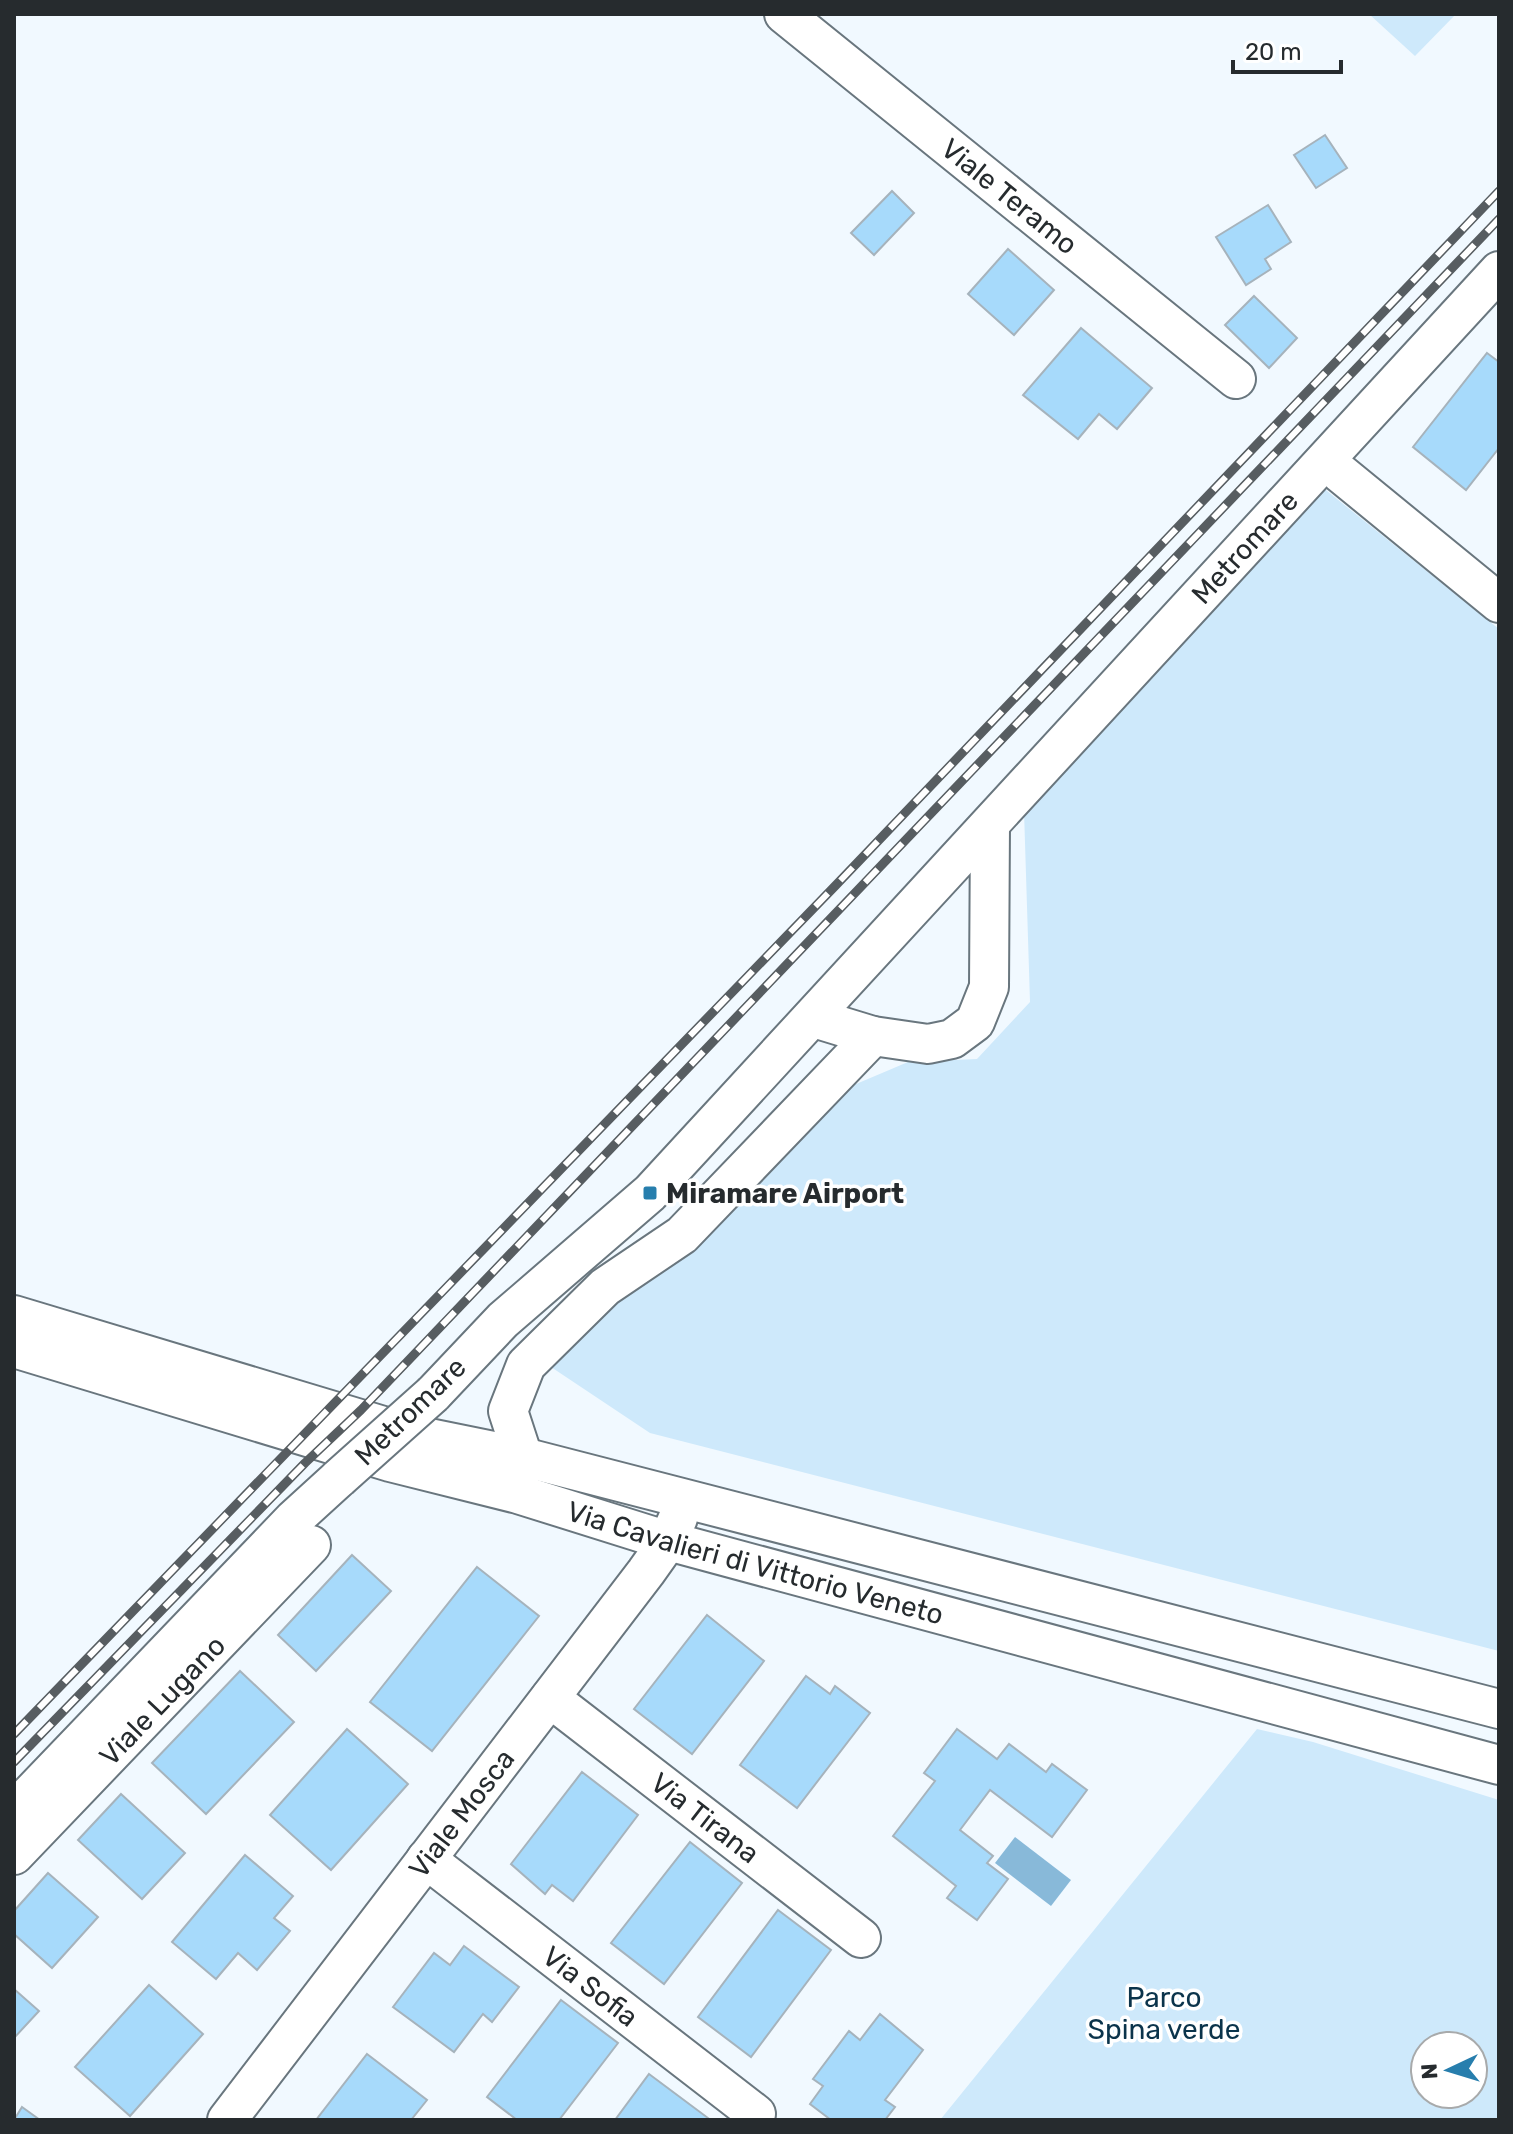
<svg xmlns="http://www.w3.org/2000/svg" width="1513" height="2134" viewBox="0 0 1513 2134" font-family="Rubik,sans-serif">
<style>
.green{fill:#cee9fb;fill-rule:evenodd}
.water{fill:#88b9d9}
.building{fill:#a7dafb;stroke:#a6b3bc;stroke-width:2}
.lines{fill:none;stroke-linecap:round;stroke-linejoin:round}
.minor-casing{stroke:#69767e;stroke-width:42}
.minor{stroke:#fff;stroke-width:38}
.rail-casing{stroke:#575d61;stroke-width:9}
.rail{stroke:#fff;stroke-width:6;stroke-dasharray:18;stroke-linecap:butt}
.minor-bridge-casing{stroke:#69767e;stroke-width:42;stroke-linecap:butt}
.minor-bridge{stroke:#fff;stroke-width:38}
.poi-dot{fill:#277ead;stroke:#fff;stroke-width:3}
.labels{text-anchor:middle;stroke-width:7;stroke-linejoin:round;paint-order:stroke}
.street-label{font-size:28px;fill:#262b2e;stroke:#fff}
.poi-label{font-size:28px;font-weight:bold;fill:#262b2e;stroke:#fff;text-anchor:start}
.park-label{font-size:28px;fill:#0b344b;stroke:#fff}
</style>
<rect width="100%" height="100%" fill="#f1f9ff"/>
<g class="green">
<path d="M1369 14H1456L1415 56Z"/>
<path d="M1322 487 1499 629V1651L650 1433 548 1365 849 1087 908 1062 977 1059 1030 1002 1024 811Z"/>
<path d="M1257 1729 1313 1742 1499 1800V2120H940ZM1473 2046V2094H1425V2046Z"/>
</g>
<path class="water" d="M1015 1837 1071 1880 1051 1906 995 1863Z"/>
<g class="building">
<path d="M1325 135 1347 168 1316 188 1294 155Z"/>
<path d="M892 191 914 213 874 255 851 233Z"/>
<path d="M1268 205 1291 242 1265 259 1271 269 1246 285 1216 237Z"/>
<path d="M1008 249 1054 290 1014 335 968 294Z"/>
<path d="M1254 296 1297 338 1269 368 1225 325Z"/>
<path d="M1081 328 1152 388 1117 429 1099 414 1078 439 1023 395Z"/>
<path d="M1487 353 1499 362V448L1466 490 1413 447Z"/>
<path d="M352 1555 391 1591 316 1671 278 1635Z"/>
<path d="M477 1567 539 1616 432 1751 370 1702Z"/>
<path d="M707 1615 764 1661 692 1754 634 1709Z"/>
<path d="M240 1671 294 1722 206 1814 152 1763Z"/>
<path d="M806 1676 830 1694 835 1686 870 1713 797 1808 740 1765Z"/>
<path d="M347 1729 408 1784 331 1870 270 1815Z"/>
<path d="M957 1729 997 1759 1009 1744 1046 1772 1052 1764 1087 1790 1052 1837 990 1790 960 1830 993 1856 987 1863 1008 1879 977 1920 947 1898 956 1886 893 1836 935 1781 924 1773Z"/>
<path d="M582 1772 638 1815 573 1901 552 1885 545 1894 511 1864Z"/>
<path d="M121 1794 185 1853 142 1899 78 1840Z"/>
<path d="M690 1842 742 1883 664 1984 611 1943Z"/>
<path d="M245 1855 293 1896 274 1918 290 1931 257 1970 238 1953 216 1979 172 1942Z"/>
<path d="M48 1873 98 1917 52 1968 14 1934V1911Z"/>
<path d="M778 1910 831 1950 751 2057 698 2017Z"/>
<path d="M464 1946 519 1987 492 2022 483 2014 454 2052 393 2007 434 1953 450 1965Z"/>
<path d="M149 1985 203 2034 130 2116 75 2067Z"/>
<path d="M14 1989 39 2011 14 2038Z"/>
<path d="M561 2000 618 2043 559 2120H517L487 2097Z"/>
<path d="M880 2014 923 2050 885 2100 895 2107 885 2120H831L810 2104 823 2086 813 2079 849 2031 860 2040Z"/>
<path d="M367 2054 427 2100 411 2120H316Z"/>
<path d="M649 2074 708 2118 706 2120H615Z"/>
<path d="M22 2107 40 2120H14Z"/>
</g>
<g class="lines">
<defs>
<g id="minor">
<path id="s1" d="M784 14 1236 379"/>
<path d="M1340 473 1499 603"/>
<path d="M814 1018 873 1036 928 1044 952 1039 975 1022 989 987 990 825"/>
<path d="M14 1315 410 1434 523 1457 1499 1709"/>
<path id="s2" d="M14 1348 390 1462 518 1494 668 1541 1499 1765"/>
<path id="s3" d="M433 1394 503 1320 650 1193 1499 271"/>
<path d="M520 1476 523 1457 508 1411 526 1365 605 1287 682 1235 873 1036"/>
<path id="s4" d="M550 1698 861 1938"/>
<path d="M14 1811 294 1519 339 1478"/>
<path id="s5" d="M14 1855 311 1545"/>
<path id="s6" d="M426 1859 756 2114"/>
<path id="s7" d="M227 2120 646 1572 668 1541 678 1518"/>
</g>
</defs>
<use href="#minor" class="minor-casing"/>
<use href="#minor" class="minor"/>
<defs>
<g id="rail">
<path d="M14 1734 837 884 1499 191"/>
<path d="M14 1762 305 1463 361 1410 1499 219"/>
</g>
</defs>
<use href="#rail" class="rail-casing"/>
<use href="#rail" class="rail"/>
<defs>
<path id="minor-bridge" d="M339 1478 433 1394"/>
</defs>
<use href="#minor-bridge" class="minor-bridge-casing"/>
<use href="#minor-bridge" class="minor-bridge"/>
</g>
<rect class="poi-dot" x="642" y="1185" width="16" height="16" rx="4"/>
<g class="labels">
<g class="street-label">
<text dy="10" stroke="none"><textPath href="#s1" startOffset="290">Viale Teramo</textPath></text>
<text dy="10" stroke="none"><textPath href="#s3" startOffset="1174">Metromare</textPath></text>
<text transform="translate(410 1411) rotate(-44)" y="10">Metromare</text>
<text dy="10" stroke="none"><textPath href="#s2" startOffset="772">Via Cavalieri di Vittorio Veneto</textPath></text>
<text dy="10" stroke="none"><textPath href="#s5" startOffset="214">Viale Lugano</textPath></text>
<text dy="10" stroke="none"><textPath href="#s7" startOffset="386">Viale Mosca</textPath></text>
<text dy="10" stroke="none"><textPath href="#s4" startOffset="196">Via Tirana</textPath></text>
<text dy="10" stroke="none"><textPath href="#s6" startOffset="208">Via Sofia</textPath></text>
</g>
<g class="poi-label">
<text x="666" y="1203">Miramare Airport</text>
</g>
<g class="park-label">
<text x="1164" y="2007">Parco<tspan x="1164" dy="32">Spina verde</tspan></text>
</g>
</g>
<rect width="1513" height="2134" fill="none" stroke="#262b2e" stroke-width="32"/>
<g transform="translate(1449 2070) rotate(266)"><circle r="38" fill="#ffffff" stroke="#a8aaab" stroke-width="2"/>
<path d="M0-6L14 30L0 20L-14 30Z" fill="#277ead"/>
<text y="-12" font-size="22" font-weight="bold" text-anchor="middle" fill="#262b2e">N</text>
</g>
<path d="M1233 60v12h108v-12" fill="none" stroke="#262b2e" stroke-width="4"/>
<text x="1245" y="60" font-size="24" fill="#262b2e" stroke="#ffffff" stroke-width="6" paint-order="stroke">20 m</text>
</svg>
